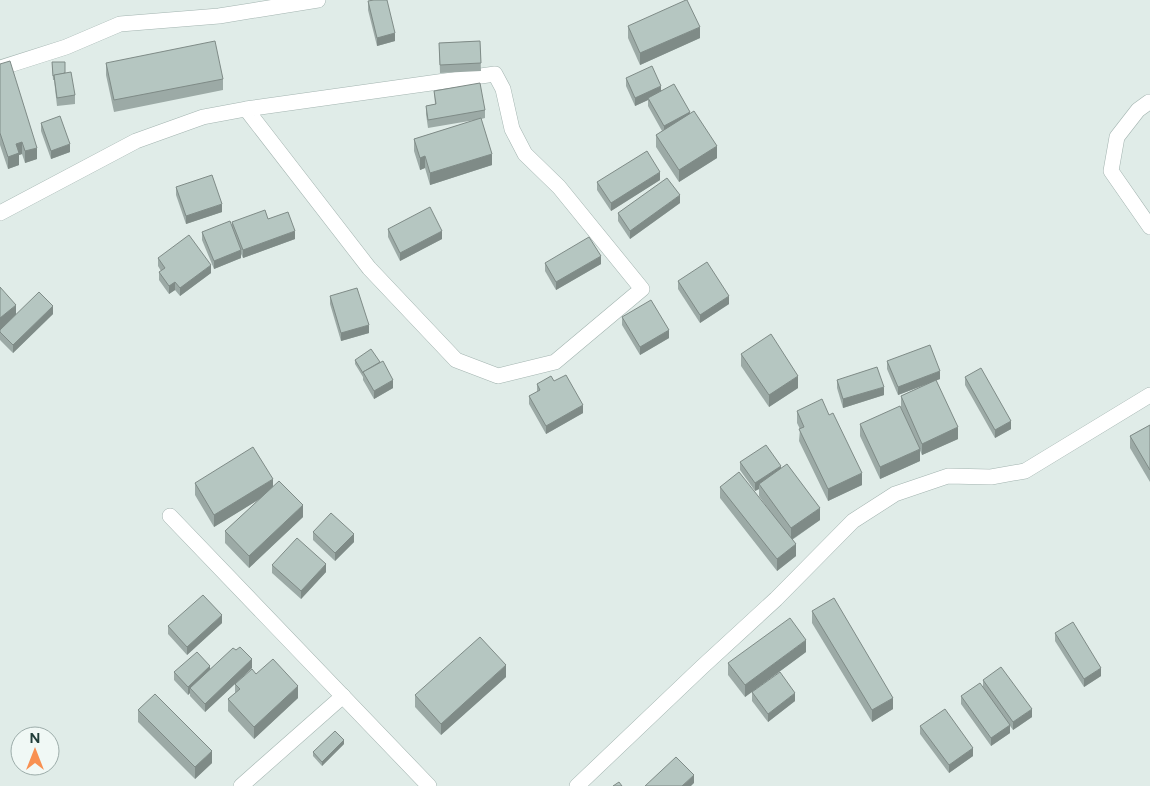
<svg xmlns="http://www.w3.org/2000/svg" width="1150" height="786" viewBox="0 0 1150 786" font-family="Figtree,sans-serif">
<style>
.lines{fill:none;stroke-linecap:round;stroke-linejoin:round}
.minor-casing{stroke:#a3b4b0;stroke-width:16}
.minor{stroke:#fff;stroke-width:15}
.wall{fill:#9caaa6}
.shaded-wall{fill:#7f8b87}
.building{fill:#b5c6c1;stroke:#7f8b87}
</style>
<rect width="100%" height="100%" fill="#e0ece8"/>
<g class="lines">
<defs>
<g id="minor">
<path d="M0 68 66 47 120 24 219 16 318 0"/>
<path d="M1149 102 1138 110 1117 137 1111 171 1150 227"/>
<path d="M0 213 136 141 203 117 246 109 495 74 503 89 512 129 525 154 559 187 642 289 555 362 498 376 456 360 369 268 246 109"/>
<path d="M170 516 429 786"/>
<path d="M241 786 343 696"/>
<path d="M577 786 702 667 776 599 853 521 895 494 948 476 991 477 1025 471 1150 395"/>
</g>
</defs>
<use href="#minor" class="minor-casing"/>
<use href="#minor" class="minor"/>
</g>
<g class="wall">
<path d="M368 1 395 41 377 46 368 10Z"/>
<path d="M628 26 700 38 640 65 628 38Z"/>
<path d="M480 41 481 71 440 73 439 43Z"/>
<path d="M52 62 65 73 75 95V104L57 106 54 80H53Z"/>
<path d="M106 63 223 79V90L114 112 106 75Z"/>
<path d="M0 64 37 159 25 163 22 154 19 155V165L8 169 0 145Z"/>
<path d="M626 78 661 90 690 113 717 158 679 182 656 147V135L662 131 648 106V100L635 106 626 86Z"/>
<path d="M434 91 485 110V118L481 119 492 165 430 185 425 168 420 170 414 151V139L475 120 428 128 426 114V106L435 104Z"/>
<path d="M41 123 70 152 51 159 41 131Z"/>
<path d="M660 180 611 211 597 190V182Z"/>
<path d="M176 187 222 212 186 224 176 195Z"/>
<path d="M680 203 630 239 618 221V213Z"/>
<path d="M268 219 295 239 243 258 241 254V258L214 269 202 240V232L232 227V222Z"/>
<path d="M388 229 442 239 400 261 388 237Z"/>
<path d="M158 258 211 273 180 296 175 290 169 294 159 280V272L161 271 158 266Z"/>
<path d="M545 263 601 264 556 290 545 271Z"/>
<path d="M678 281 729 304 700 323 678 289Z"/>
<path d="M0 287 16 315 53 314 13 353 0 340Z"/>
<path d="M330 296 369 333 341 341 330 304Z"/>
<path d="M622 317 669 338 640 355 622 325Z"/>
<path d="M741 354 798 388 769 407 741 366Z"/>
<path d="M355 360 393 388 374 399 363 380V377L355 364Z"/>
<path d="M887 361 940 379 936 380 958 439 922 455 901 408V396L927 384 898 395 887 369Z"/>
<path d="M965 377 1011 429 995 438 965 385Z"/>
<path d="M837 380 884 395 843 408 837 388Z"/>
<path d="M554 381 583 413 546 434 529 404V396L537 392V384Z"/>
<path d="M797 411 862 485 828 501 799 441 800 429 797 423Z"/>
<path d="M860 424 920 461 880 479 860 436Z"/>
<path d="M1150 425V482L1130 448V436Z"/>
<path d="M740 462 781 468 820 520 792 540 796 556 777 571 720 498V487L774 517 759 496V489L755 491 740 470Z"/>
<path d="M195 483 273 487 303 517 249 568 225 543V531L261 498 214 527 195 495Z"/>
<path d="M313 532 354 542 335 561 313 540Z"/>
<path d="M272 565 326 572 301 599 272 573Z"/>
<path d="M812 611 893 709 872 722 812 623Z"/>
<path d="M222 623 187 655 168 634V626Z"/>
<path d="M1055 633 1101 676 1084 687 1055 641Z"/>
<path d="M236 650 252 668 205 712 190 696V693L188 695 174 680V672L210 669Z"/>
<path d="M806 652 745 697 728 675V663Z"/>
<path d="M256 674 298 698 254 739 228 711V699L235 693V684Z"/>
<path d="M506 677 441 735 415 707V695Z"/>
<path d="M983 680 1032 717 1013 730 998 709 1010 733 991 746 961 704V696L983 687Z"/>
<path d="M752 692 795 701 768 722 752 701Z"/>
<path d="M138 710 212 763 195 779 138 722Z"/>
<path d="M920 726 973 756 949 773 920 734Z"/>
<path d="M344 744 322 766 313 756V752Z"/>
</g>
<g class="shaded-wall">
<path d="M700 27V38L640 65V53Z"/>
<path d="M395 33V41L377 46V38Z"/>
<path d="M661 86V94L648 98V100L635 106V98Z"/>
<path d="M690 112V120L664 134V126Z"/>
<path d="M22 142V154L19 155V165L8 169V157L16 144Z"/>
<path d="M70 144V152L51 159V151Z"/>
<path d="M717 146V158L679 182V170Z"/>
<path d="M37 148V159L25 163V151Z"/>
<path d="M492 154V165L430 185V173Z"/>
<path d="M425 156V168L420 170V158Z"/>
<path d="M660 172V180L611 211V203Z"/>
<path d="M680 195V203L630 239V231Z"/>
<path d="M222 204V212L186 224V216Z"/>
<path d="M295 231V239L243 258V250Z"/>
<path d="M442 231V239L400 261V253Z"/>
<path d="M241 250V258L214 269V261Z"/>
<path d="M601 256V264L556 290V282Z"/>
<path d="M211 265V273L180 296V288Z"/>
<path d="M175 282V290L169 294V286Z"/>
<path d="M729 296V304L700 323V315Z"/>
<path d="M16 305V317L0 330V318Z"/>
<path d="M53 306V314L13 353V345Z"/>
<path d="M369 325V333L341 341V333Z"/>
<path d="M669 330V338L640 355V347Z"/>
<path d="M940 371V379L898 395V387Z"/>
<path d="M798 376V388L769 407V395Z"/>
<path d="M393 380V388L374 399V391Z"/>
<path d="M884 387V395L843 408V399Z"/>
<path d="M583 405V413L546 434V426Z"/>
<path d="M1011 421V429L995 438V430Z"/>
<path d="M958 427V439L922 455V444Z"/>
<path d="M920 449V461L880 479V467Z"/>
<path d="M781 466V474L759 484V489L755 491V483Z"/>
<path d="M862 473V485L828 501V489Z"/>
<path d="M273 479V491L214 527V515Z"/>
<path d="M303 505V517L249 568V556Z"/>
<path d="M820 508V520L791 540V528Z"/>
<path d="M354 534V542L335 561V553Z"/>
<path d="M796 544V556L777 571V559Z"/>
<path d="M326 564V572L301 599V591Z"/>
<path d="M222 615V623L187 655V647Z"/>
<path d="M806 640V652L745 697V685Z"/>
<path d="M252 659V668L205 712V704Z"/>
<path d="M506 665V677L441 735V724Z"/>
<path d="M210 666V674L190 688V693L188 695V687Z"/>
<path d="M1101 668V676L1084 687V679Z"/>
<path d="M298 686V698L254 739V727Z"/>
<path d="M795 693V701L768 722V714Z"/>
<path d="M893 698V709L872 722V710Z"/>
<path d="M1032 709V717L1013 730V722Z"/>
<path d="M1010 725V733L991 746V738Z"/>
<path d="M344 740V744L322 766V762Z"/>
<path d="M973 748V756L949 773V765Z"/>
<path d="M212 751V763L195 779V767Z"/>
<path d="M694 775V783L691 786H682Z"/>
</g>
<g class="building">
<path d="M374 0H387L395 33 377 38 368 1Z"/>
<path d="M686 0H687L700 27 640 53 628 26Z"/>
<path d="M215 41 223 79 114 100 106 63Z"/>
<path d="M480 41 481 63 440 65 439 43Z"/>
<path d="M10 61 37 148 25 151 22 142 16 144 19 153 8 157 0 133V64Z"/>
<path d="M52 62H65V73L53 76Z"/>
<path d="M652 66 661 86 635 98 626 78Z"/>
<path d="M71 72 75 95 57 98 54 75Z"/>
<path d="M480 83 485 110 428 120 426 106 436 104 434 91Z"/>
<path d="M674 84 690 112 664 126 648 98Z"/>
<path d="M694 111 717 146 679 170 656 135Z"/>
<path d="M60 116 70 144 51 151 41 123Z"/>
<path d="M481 118 492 154 430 173 425 156 420 158 414 139Z"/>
<path d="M647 151 660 172 611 203 597 182Z"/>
<path d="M212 175 222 204 186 216 176 187Z"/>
<path d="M667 178 680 195 630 231 618 213Z"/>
<path d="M430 207 442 231 400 253 388 229Z"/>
<path d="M265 210 268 219 288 212 295 231 243 250 232 222Z"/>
<path d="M230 221 241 250 214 261 202 232Z"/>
<path d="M189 235 211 265 180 288 175 282 169 286 159 272 165 268 158 258Z"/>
<path d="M589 237 601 256 556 282 545 263Z"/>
<path d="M707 262 729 296 700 315 678 281Z"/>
<path d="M0 287 16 305 0 318Z"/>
<path d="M357 288 369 325 341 333 330 296Z"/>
<path d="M39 292 53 306 13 345 0 332V330Z"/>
<path d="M651 300 669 330 640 347 622 317Z"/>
<path d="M771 334 798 376 769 395 741 354Z"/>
<path d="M930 345 940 371 898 387 887 361Z"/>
<path d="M371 349 380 362 363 372V373L355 360Z"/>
<path d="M383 361 393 380 374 391 363 372Z"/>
<path d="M877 367 884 387 843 399 837 380Z"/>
<path d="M981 368 1011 421 995 430 965 377Z"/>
<path d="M566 375 583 405 546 426 529 396 540 390 537 384 551 376 554 381Z"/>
<path d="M936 380 958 427 922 444 901 396Z"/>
<path d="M822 399 829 415 833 413 862 473 828 489 799 429 804 427 797 411Z"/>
<path d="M900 406 920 449 880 467 860 424Z"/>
<path d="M1150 425V470L1130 436Z"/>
<path d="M766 445 781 466 755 483 740 462Z"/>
<path d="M253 447 273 479 214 515 195 483Z"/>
<path d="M787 464 820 508 791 528 759 484Z"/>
<path d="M739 472 796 544 777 559 720 487Z"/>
<path d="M279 481 303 505 249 556 225 531Z"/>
<path d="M331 513 354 534 335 553 313 532Z"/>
<path d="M297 538 326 564 301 591 272 565Z"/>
<path d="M203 595 222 615 187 647 168 626Z"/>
<path d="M834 598 893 698 872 710 812 611Z"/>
<path d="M790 618 806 640 745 685 728 663Z"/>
<path d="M1073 622 1101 668 1084 679 1055 633Z"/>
<path d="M480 637 506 665 441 724 415 695Z"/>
<path d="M240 647 252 659 205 704 190 688 233 648 236 650Z"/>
<path d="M197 652 210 666 188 687 174 672Z"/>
<path d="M273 659 298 686 254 727 228 699 240 689 235 684 252 669 256 674Z"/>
<path d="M1001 667 1032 709 1013 722 983 680Z"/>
<path d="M780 672 795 693 768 714 752 692Z"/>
<path d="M980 683 1010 725 991 738 961 696Z"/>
<path d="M155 694 212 751 195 767 138 710Z"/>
<path d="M945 709 973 748 949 765 920 726Z"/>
<path d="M335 731 344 740 322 762 313 752Z"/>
<path d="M676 757 694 775 682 786H645Z"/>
<path d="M619 782 622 786H613Z"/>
</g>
<g transform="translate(35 751)"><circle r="24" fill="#f0f8f5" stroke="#9dadaa"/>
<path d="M0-4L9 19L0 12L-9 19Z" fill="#f89051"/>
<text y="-8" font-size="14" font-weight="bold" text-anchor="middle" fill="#203d39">N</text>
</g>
</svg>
